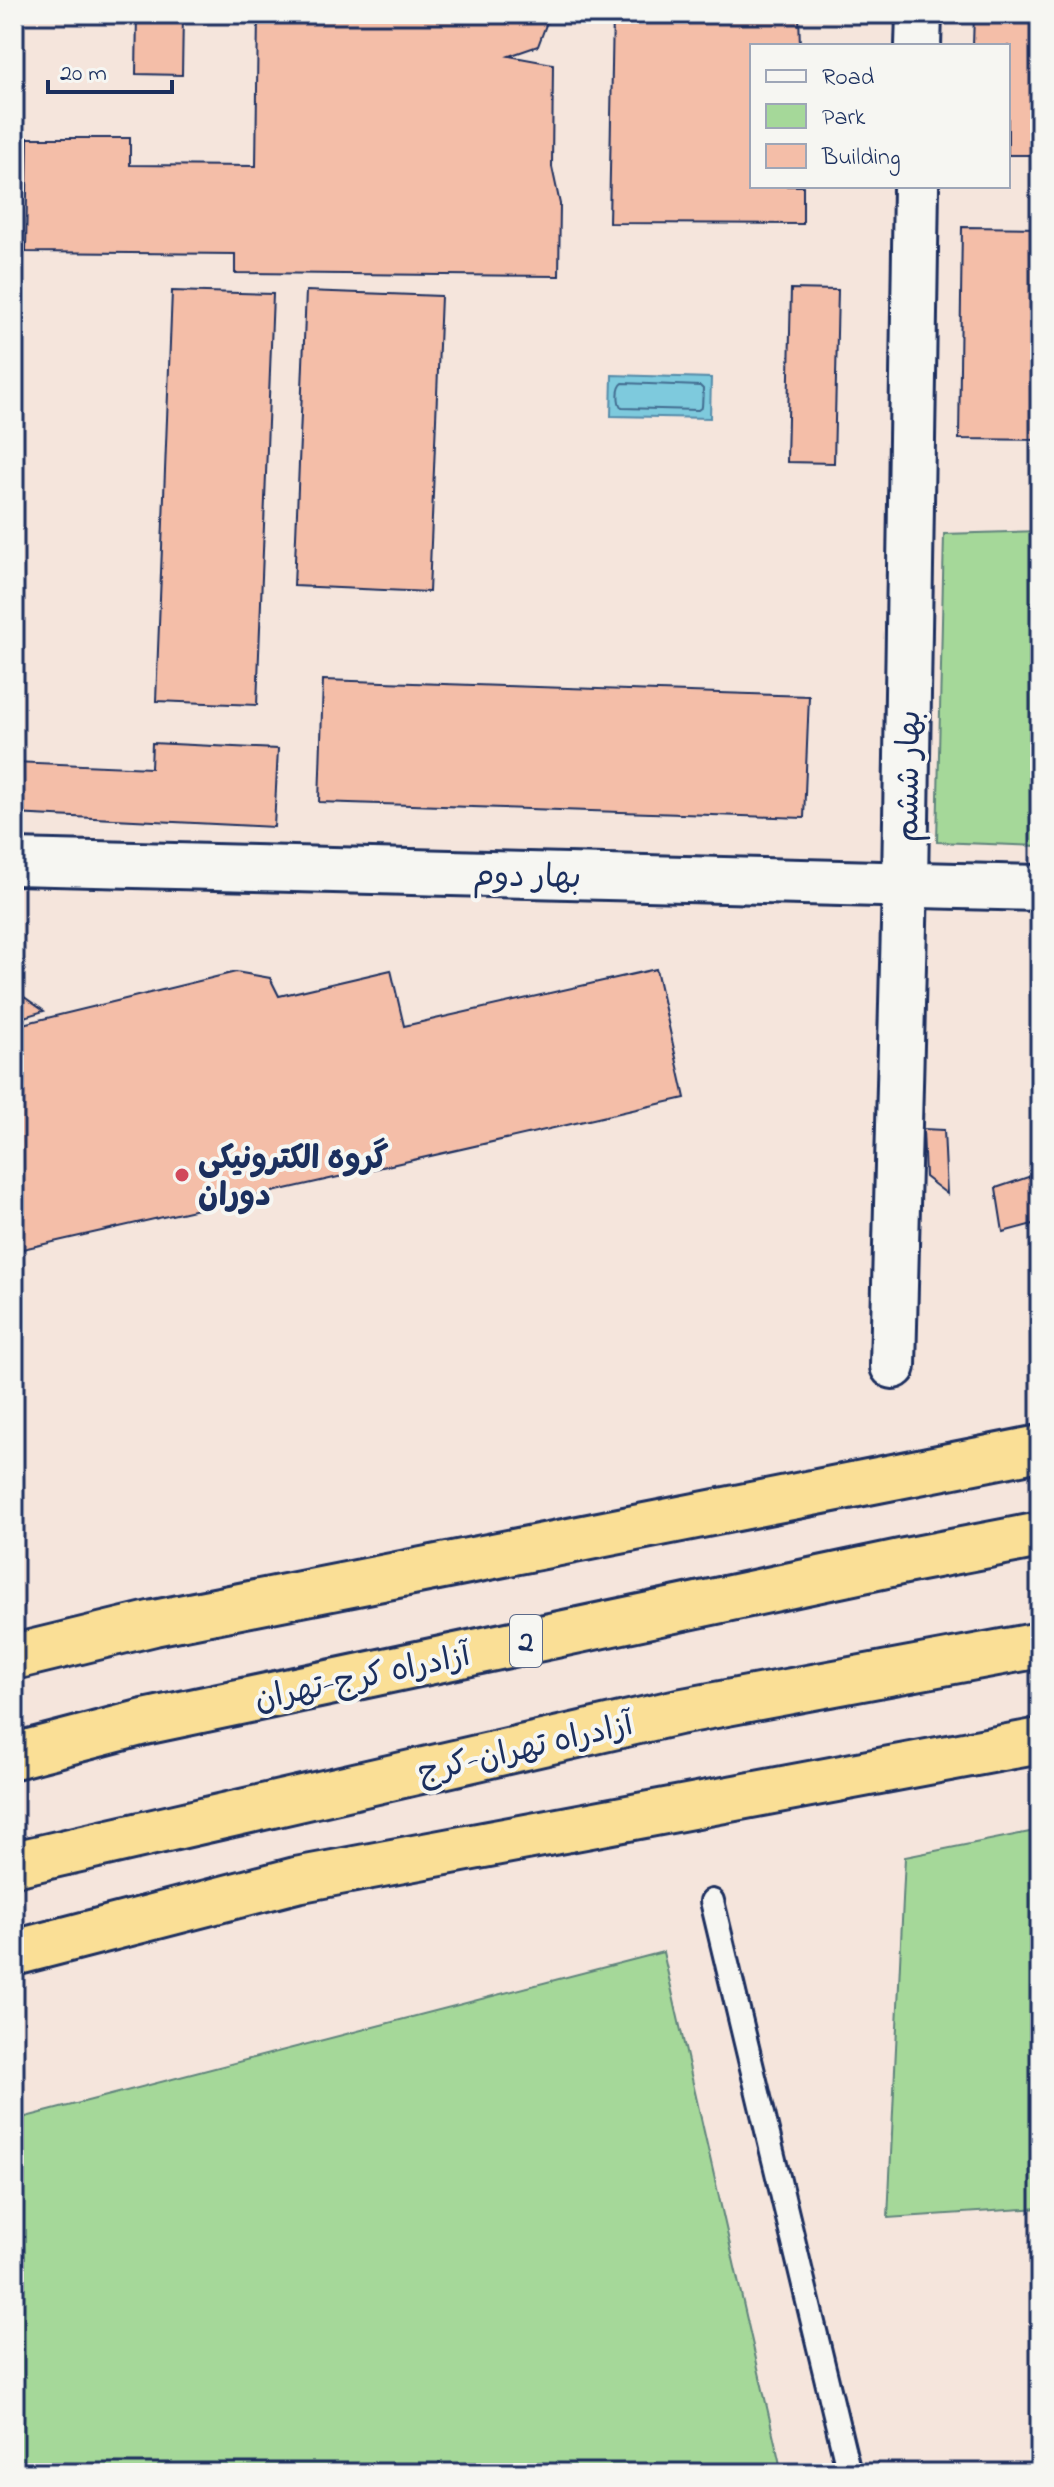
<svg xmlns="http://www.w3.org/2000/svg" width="1054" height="2487" viewBox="0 0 1054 2487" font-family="'Indie Flower','Playpen Sans Arabic',sans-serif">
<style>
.green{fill:#a5d899;stroke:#60847c;stroke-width:2}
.water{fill:#7ecadd;stroke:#568caa;stroke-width:2}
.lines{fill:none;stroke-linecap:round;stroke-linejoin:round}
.shore{stroke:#436d91;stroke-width:2}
.building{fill:#f4bea8;stroke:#1b2f5e;stroke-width:2}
.lane-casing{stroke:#1b2f5e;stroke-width:28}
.secondary-casing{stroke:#1b2f5e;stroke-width:50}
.highway-casing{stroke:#1b2f5e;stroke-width:50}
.lane{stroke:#f6f6f2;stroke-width:22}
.secondary{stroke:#f6f6f2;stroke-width:44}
.highway{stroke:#fadf96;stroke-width:44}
.poi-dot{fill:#d1495b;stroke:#f6f6f2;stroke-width:3}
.labels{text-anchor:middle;stroke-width:8;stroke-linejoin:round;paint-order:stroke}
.shield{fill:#f6f6f2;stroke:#5d6b8a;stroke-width:2}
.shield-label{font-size:30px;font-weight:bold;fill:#1b2f5e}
.street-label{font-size:32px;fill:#1b2f5e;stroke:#f6f6f2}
.poi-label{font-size:32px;font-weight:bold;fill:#1b2f5e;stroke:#f6f6f2;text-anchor:start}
</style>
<rect width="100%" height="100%" fill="#f5e5dc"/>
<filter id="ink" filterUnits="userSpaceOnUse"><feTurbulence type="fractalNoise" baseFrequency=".0125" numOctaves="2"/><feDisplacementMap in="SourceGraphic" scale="16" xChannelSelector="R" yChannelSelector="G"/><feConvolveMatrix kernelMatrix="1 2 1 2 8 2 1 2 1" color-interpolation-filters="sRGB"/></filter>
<g filter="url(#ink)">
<g class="green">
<path d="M1040 531V846L937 842 944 534Z"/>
<path d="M1040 1830V2208L888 2218 905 1857Z"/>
<path d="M663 1952 782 2473H14V2120Z"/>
</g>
<path class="water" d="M612 375 711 378 710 418 611 416Z"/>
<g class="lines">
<path class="shore" d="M623 383 700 386 703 389 702 407 698 410 622 408C617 403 617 387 623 383Z"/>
</g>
<g class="building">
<path d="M137 14H183L182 75 136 74Z"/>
<path d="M258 14H550L538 46 509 56 553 64 552 167 560 204 559 276 235 273V254L26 252 28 138H130V165L256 166Z"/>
<path d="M613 14H799L800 46H752V186H803V224L609 223Z"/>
<path d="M974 14H1040V155H1008V46H973Z"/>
<path d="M962 227 1040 228V440L959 439Z"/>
<path d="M791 289 838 290 834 463 787 462Z"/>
<path d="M172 291 273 294 257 705 156 701Z"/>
<path d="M306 291 441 296 429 592 294 586Z"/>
<path d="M323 680 809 696 804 818 319 802Z"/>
<path d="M152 743 278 749 274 827 14 814V762L151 768Z"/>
<path d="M14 957 23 958 20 994 44 1011 14 1020Z"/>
<path d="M656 969 685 1098 14 1251V1026L236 972 270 978 279 996 391 970 404 1026Z"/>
<path d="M923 1129 944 1130 947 1194 925 1177Z"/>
<path d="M1040 1173V1222L1003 1232 996 1188Z"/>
</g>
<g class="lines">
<defs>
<path id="lane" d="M712 1901 849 2473"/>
<g id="secondary">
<path d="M918 46 919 14"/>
<path d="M14 862 1040 888"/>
<path d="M893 1366 905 884 916 186"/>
</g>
<g id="highway">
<path d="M14 1657 154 1623 1040 1448"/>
<path d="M14 1756 144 1722 905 1561 1040 1535"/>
<path d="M14 1864 678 1712 1040 1645"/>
<path d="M14 1953 296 1880 1040 1741"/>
</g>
</defs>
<use href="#lane" class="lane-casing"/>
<use href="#secondary" class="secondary-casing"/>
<use href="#highway" class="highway-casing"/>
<use href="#lane" class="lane"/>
<use href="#secondary" class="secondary"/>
<use href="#highway" class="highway"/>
</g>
</g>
<circle class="poi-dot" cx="182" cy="1175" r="8"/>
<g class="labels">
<rect class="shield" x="510" y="1615" width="32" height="52" rx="6"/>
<g class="shield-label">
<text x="526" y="1651">2</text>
</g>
<g class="street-label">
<text transform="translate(907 776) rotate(-89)" y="11">بهار ششم</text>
<text transform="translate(527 875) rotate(1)" y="11">بهار دوم</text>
<text transform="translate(362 1676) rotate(-12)" y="11">آزادراه کرج-تهران</text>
<text transform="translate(525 1747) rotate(-13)" y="11">آزادراه تهران-کرج</text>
</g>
<g class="poi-label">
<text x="198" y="1168">گروه الکترونیکی<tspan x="198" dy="37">دوران</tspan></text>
</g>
</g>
<rect width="1054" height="2487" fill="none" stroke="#f6f6f2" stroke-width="48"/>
<rect x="24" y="24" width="1006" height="2439" fill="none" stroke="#1b2f5e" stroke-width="3" filter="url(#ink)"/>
<rect x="750" y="44" width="260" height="144" fill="#f6f6f2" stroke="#9ea6b7" stroke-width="2"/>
<rect x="766" y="70" width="40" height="12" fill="#f6f6f2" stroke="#9ea6b7" stroke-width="2"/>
<text x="822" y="84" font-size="24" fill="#1b2f5e">Road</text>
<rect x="766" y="104" width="40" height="24" fill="#a5d899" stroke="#9ea6b7" stroke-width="2"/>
<text x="822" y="124" font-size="24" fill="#1b2f5e">Park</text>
<rect x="766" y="144" width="40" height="24" fill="#f4bea8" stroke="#9ea6b7" stroke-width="2"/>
<text x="822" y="164" font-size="24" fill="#1b2f5e">Building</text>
<path d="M48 80v12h124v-12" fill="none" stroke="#1b2f5e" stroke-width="4"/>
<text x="60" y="80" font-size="24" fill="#1b2f5e" stroke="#f6f6f2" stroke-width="6" paint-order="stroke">20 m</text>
</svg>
